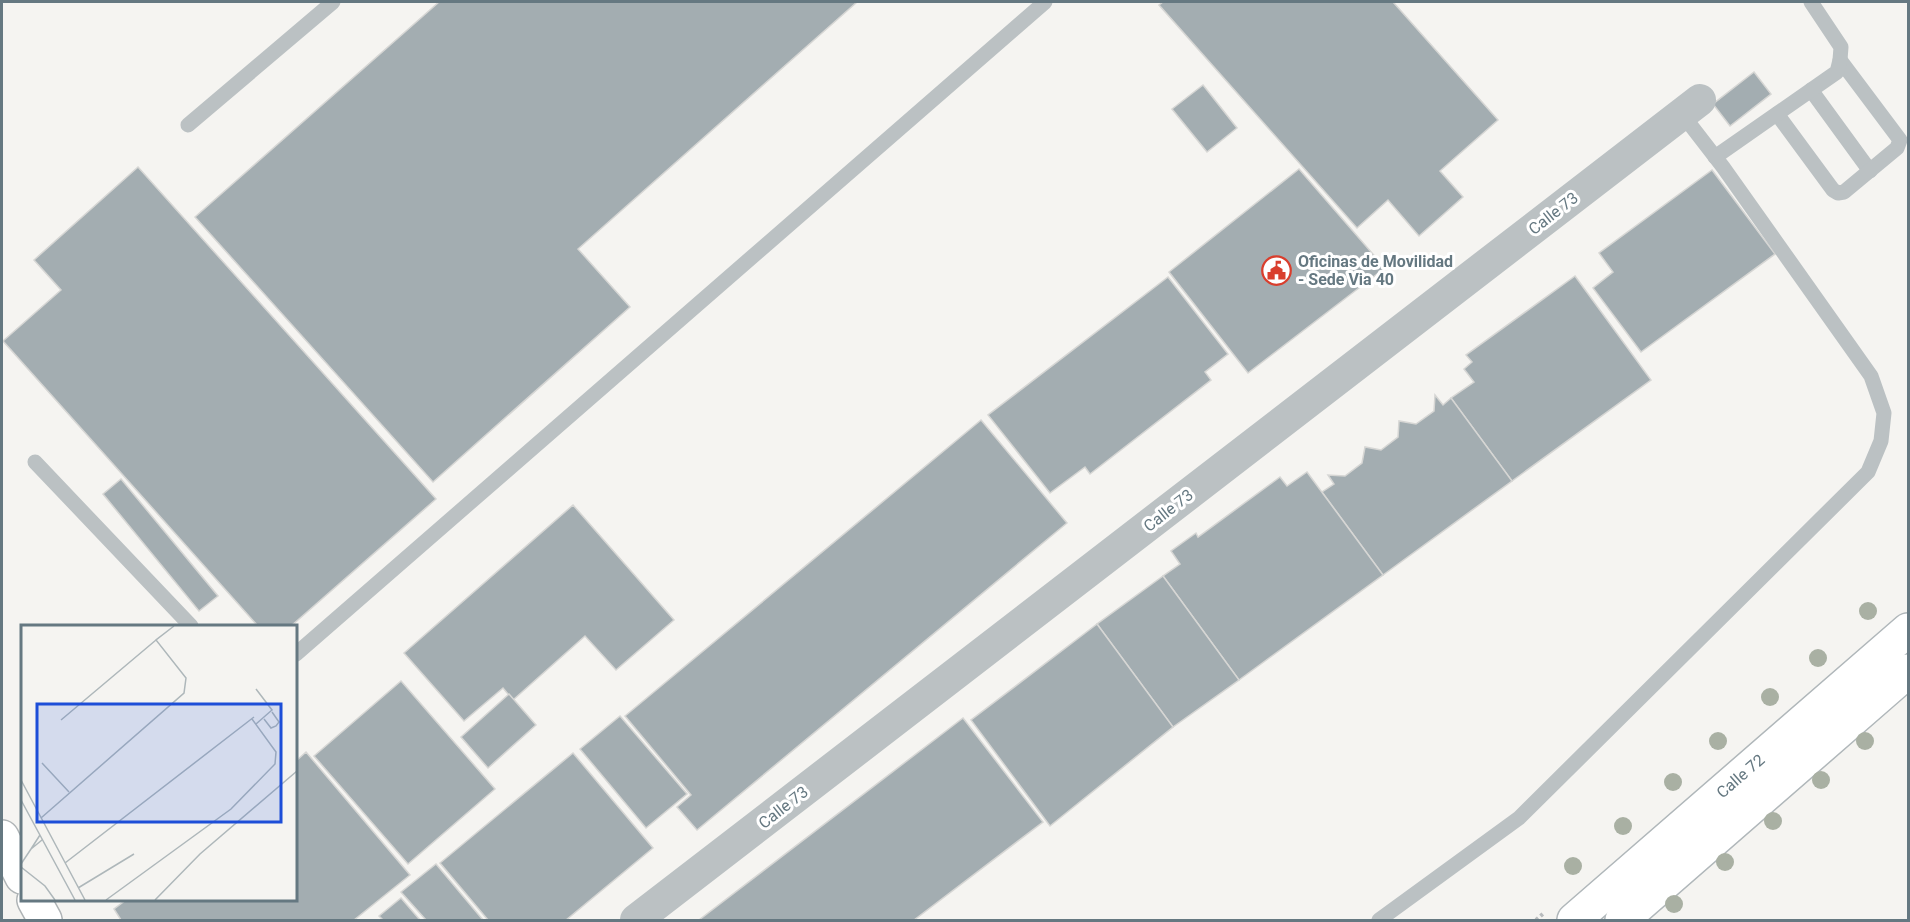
<svg xmlns="http://www.w3.org/2000/svg" width="1910" height="922" viewBox="0 0 1910 922" font-family="Roboto,sans-serif">
<style>
.building{fill:#a3adb1;stroke:#d6d6d4;stroke-width:1.5}
.lines{fill:none;stroke-linecap:round;stroke-linejoin:round}
.secondary-casing{stroke:#b0b7ba;stroke-width:36}
.trunk-casing{stroke:#afb4b6;stroke-width:36}
.path{stroke:#b8bbbd;stroke-width:4;stroke-dasharray:3 3;stroke-linecap:butt}
.service{stroke:#bbc1c3;stroke-width:15}
.minor{stroke:#bbc1c3;stroke-width:32}
.secondary{stroke:#fff;stroke-width:33}
.trunk{stroke:#fff;stroke-width:33}
.tree{fill:#a9b0a3}
.labels{text-anchor:middle;stroke-width:6;stroke-linejoin:round;paint-order:stroke}
.street-label{font-size:16px;fill:#657881;stroke:#fff}
.poi-label{font-size:16px;font-weight:bold;fill:#657881;stroke:#fff;text-anchor:start}
.inset-road{fill:none;stroke:#aeb7ba;stroke-width:1.5}
.view{fill:#1d4ed8;fill-opacity:0.15;stroke:#1d4ed8;stroke-width:3}
.inset-edge{fill:none;stroke:#657881;stroke-width:3}
</style>
<rect width="100%" height="100%" fill="#f5f4f1"/>
<g class="building">
<path d="M439 2H857L578 249 630 307 433 482 195 217Z"/>
<path d="M1163 2H1393L1498 120 1440 171 1463 197 1419 236 1388 200 1357 228 1159 5Z"/>
<path d="M1754 72 1771 94 1730 126 1713 104Z"/>
<path d="M1203 85 1237 128 1207 152 1172 109Z"/>
<path d="M138 167 436 499 291 626H258L3 341 61 290 34 260Z"/>
<path d="M1299 169 1385 268 1248 373 1169 272Z"/>
<path d="M1712 170 1775 254 1641 352 1593 288 1613 272 1599 253Z"/>
<path d="M1575 276 1651 380 1512 481 1451 398 1474 382 1464 369 1472 362 1466 355Z"/>
<path d="M1168 277 1228 354 1205 372 1211 380 1090 474 1085 467 1050 493 988 415Z"/>
<path d="M1435 395 1443 405 1451 398 1512 481 1383 575 1322 492 1334 484 1328 475 1345 476 1362 463 1365 447 1381 450 1398 437 1399 421 1416 424 1434 411Z"/>
<path d="M981 420 1067 523 697 830 677 807 691 795 625 716Z"/>
<path d="M1307 472 1383 575 1239 680 1163 576 1180 564 1171 551 1196 533 1198 537 1280 477 1287 486Z"/>
<path d="M121 479 218 596 199 611 103 494Z"/>
<path d="M573 505 674 620 616 670 585 636 513 700 503 688 464 721 404 653Z"/>
<path d="M1163 576 1239 680 1173 727 1097 624Z"/>
<path d="M1097 624 1173 727 1050 826 971 720Z"/>
<path d="M401 681 495 789 408 864 314 756Z"/>
<path d="M509 694 536 725 488 768 461 737Z"/>
<path d="M620 716 687 794 646 828 580 749Z"/>
<path d="M963 718 1043 822 914 920H699Z"/>
<path d="M306 752 410 875 354 920H121L114 909 126 900H296V761Z"/>
<path d="M573 753 653 848 566 920H488L440 863Z"/>
<path d="M436 864 483 920H426L401 892Z"/>
<path d="M401 898 420 920H383L379 916Z"/>
</g>
<g class="lines">
<defs>
<g id="secondary">
<path id="s1" d="M1574 920 1908 630"/>
<path d="M1622 920 1908 671"/>
</g>
<g id="trunk">
<path d="M2 837 22 877"/>
<path d="M34 900 45 920"/>
</g>
</defs>
<use href="#secondary" class="secondary-casing"/>
<use href="#trunk" class="trunk-casing"/>
<path class="path" d="M1536 920 1544 913"/>
<g class="service">
<path d="M1811 90 1870 171"/>
<path d="M1777 114 1833 190 1838 193 1844 192 1897 148 1900 140 1840 60"/>
<path d="M188 125 333 2"/>
<path d="M1715 157 1837 72 1840 60 1841 47 1811 2"/>
<path d="M35 462 191 626"/>
<path d="M296 654 1045 2"/>
<path d="M1379 920 1519 818 1868 472 1881 441 1884 413 1871 376 1723 167 1682 114"/>
</g>
<path class="minor" d="M636 920 1700 100"/>
<use href="#secondary" class="secondary"/>
<use href="#trunk" class="trunk"/>
</g>
<g class="tree">
<circle cx="1868" cy="611" r="9"/>
<circle cx="1818" cy="658" r="9"/>
<circle cx="1770" cy="697" r="9"/>
<circle cx="1718" cy="741" r="9"/>
<circle cx="1865" cy="741" r="9"/>
<circle cx="1821" cy="780" r="9"/>
<circle cx="1673" cy="782" r="9"/>
<circle cx="1773" cy="821" r="9"/>
<circle cx="1623" cy="826" r="9"/>
<circle cx="1725" cy="862" r="9"/>
<circle cx="1573" cy="866" r="9"/>
<circle cx="1674" cy="904" r="9"/>
</g>
<defs>
<symbol id="civic-ring" viewBox="-11 -11 22 22"><circle r="9.5" fill="#fff" stroke="#d93e2d" stroke-width="1.5"/><path d="M-.6-6.5H3V-4.5H.6V-3L4-1V1h2V6H-6V1h2V-1L-.6-3ZM-1.2 2.5V6h2.4V2.5Z" fill="#d93e2d"/></symbol>
</defs>
<g fill-rule="evenodd">
<use href="#civic-ring" x="1260" y="254" width="33" height="33"/>
</g>
<g class="labels">
<g class="street-label">
<text transform="translate(1553 213) rotate(-38)" y="6">Calle 73</text>
<text transform="translate(1168 510) rotate(-38)" y="6">Calle 73</text>
<text dy="6" stroke="none"><textPath href="#s1" startOffset="220">Calle 72</textPath></text>
<text transform="translate(783 807) rotate(-38)" y="6">Calle 73</text>
</g>
<g class="poi-label">
<text x="1298" y="267">Oficinas de Movilidad<tspan x="1298" dy="18">- Sede Via 40</tspan></text>
</g>
</g>
<g transform="translate(21 625)">
<rect width="276" height="276" fill="#f5f4f1"/>
<path class="inset-road" d="M243 94 250 103 255 101 258 97 251 87M40 95 135 15M235 99 251 85 235 64M21 138 48 167M0 155 64 275M0 175 54 275M20 193 163 68 165 53 135 15 153 1M19 210 10 224 21 215M44 238 233 92M0 239 10 224M0 242 24 261 34 275M57 263 113 229M85 275 210 184 254 139 255 127 231 94M134 275 179 229 276 146"/>
<path class="view" d="M16 79H260V197H16Z"/>
<rect width="276" height="276" class="inset-edge"/>
</g>
<rect width="1910" height="922" fill="none" stroke="#657881" stroke-width="6"/>
</svg>
